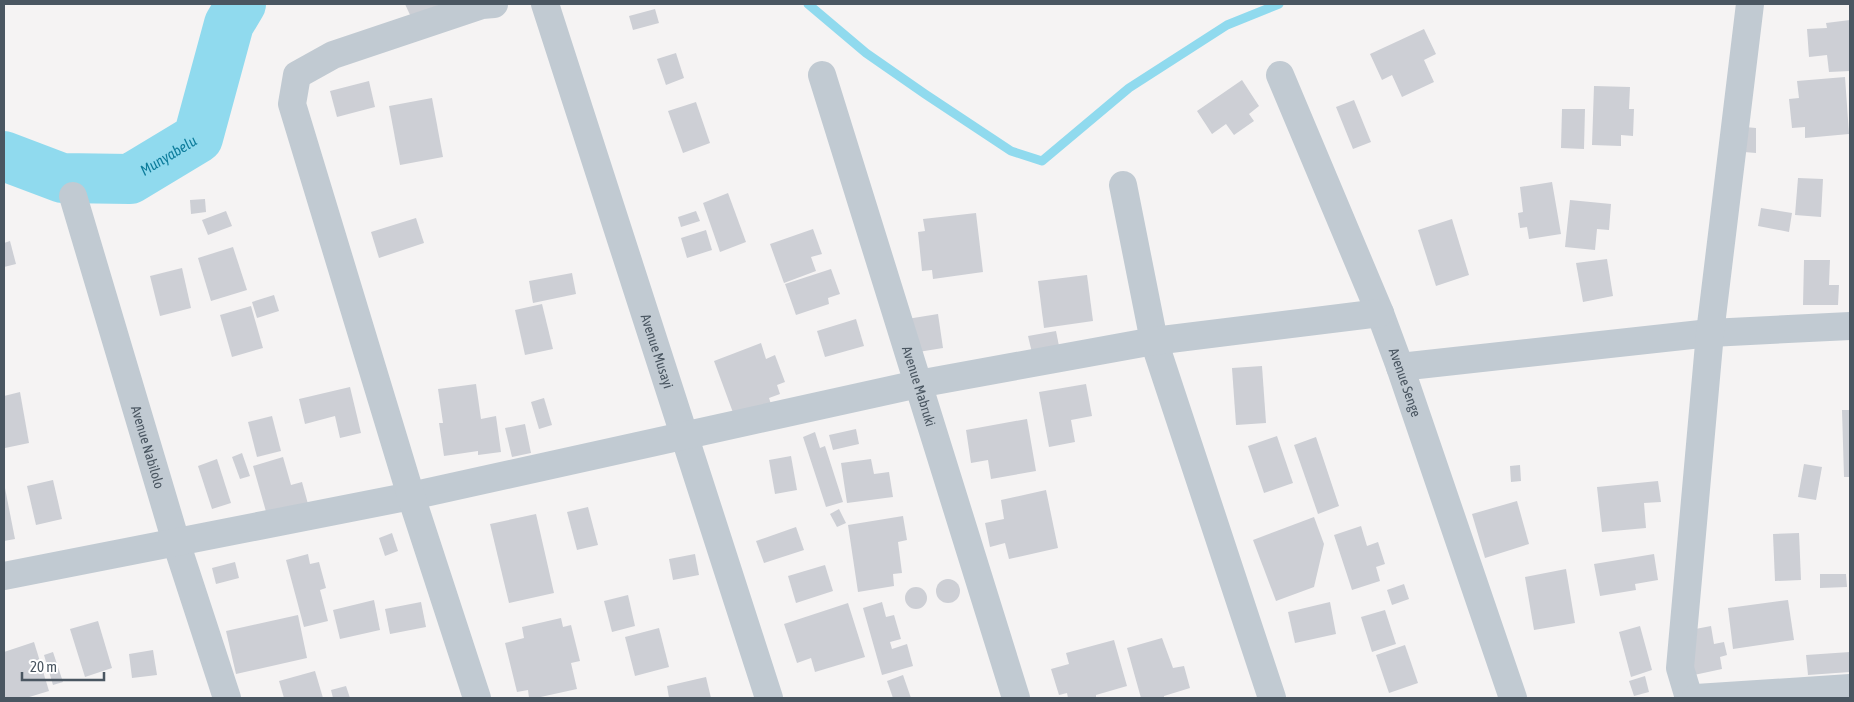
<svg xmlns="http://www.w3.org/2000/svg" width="1854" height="702" viewBox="0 0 1854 702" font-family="'Asap Condensed',sans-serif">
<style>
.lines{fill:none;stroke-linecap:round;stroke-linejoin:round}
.stream{stroke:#90daee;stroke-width:9}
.river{stroke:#90daee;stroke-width:50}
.building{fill:#cdcfd5}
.minor{stroke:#c1cad2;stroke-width:28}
.labels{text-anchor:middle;stroke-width:4;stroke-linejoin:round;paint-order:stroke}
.street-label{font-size:14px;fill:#4a5661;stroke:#fff}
.water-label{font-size:15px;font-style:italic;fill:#0c7c9b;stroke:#fff}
</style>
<rect width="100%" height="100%" fill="#f5f3f3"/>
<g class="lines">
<path class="stream" d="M808 4 866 53 925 94 1011 151 1042 161 1129 88 1227 25 1279 4"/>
<path class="river" id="s1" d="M4 156 62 178 130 179 198 138 229 24 241 4"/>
</g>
<g class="building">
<path d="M405 4H437L438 6 411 17Z"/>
<path d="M655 9 659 23 633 30 629 16Z"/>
<path d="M1850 20V71L1829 72 1827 55 1809 57 1807 29 1827 28 1826 23Z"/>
<path d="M1424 29 1436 54 1424 60 1434 82 1402 97 1392 75 1382 80 1370 54Z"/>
<path d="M676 53 684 78 666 85 657 59Z"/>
<path d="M1845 77 1849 134 1805 138V127L1792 128 1789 99 1799 98 1797 81Z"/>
<path d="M1242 80 1259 106 1249 114 1254 121 1234 135 1226 124 1212 134 1197 111Z"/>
<path d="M369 81 375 107 337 117 330 91Z"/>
<path d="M1594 86 1630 87 1629 109H1634L1633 136 1621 135V146L1592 145Z"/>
<path d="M432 98 443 157 400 165 389 106Z"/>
<path d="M1354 100 1371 142 1353 149 1336 107Z"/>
<path d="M696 102 710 143 683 153 668 111Z"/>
<path d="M1562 109H1585L1584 149 1561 148Z"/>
<path d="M1745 127 1756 128V153L1744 152Z"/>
<path d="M1798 178 1823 179 1821 217 1795 215Z"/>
<path d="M1552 182 1561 234 1529 239 1527 227 1520 228 1518 213 1523 212 1520 187Z"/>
<path d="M728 193 746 242 720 252 703 203Z"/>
<path d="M205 199 206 212 191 214 190 200Z"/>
<path d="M1570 200 1611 204 1609 230 1597 229 1595 250 1565 247Z"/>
<path d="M1761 208 1792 213 1789 232 1758 226Z"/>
<path d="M226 211 232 226 208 235 202 220Z"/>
<path d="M696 211 700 221 681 227 678 217Z"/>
<path d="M976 213 983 272 933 279 932 270 922 271 918 232 925 231 923 219Z"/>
<path d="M416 218 424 243 379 258 371 232Z"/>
<path d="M1452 219 1469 275 1436 286 1418 230Z"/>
<path d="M813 229 822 254 811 257 816 271 784 283 770 244Z"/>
<path d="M706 230 712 250 687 258 681 238Z"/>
<path d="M10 241 16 264 4 267V243Z"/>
<path d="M233 247 247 290 211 301 198 258Z"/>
<path d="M1607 259 1613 296 1583 302 1576 263Z"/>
<path d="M1804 260H1830L1829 285H1839L1838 305H1803Z"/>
<path d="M182 268 191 308 160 316 150 276Z"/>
<path d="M831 269 840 294 828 298 829 304 796 315 785 284Z"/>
<path d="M572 273 576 294 533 303 529 281Z"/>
<path d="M1087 275 1093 321 1044 328 1038 281Z"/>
<path d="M274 295 279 311 257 318 252 302Z"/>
<path d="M542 304 553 349 525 355 515 310Z"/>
<path d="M251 306 263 348 232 357 220 315Z"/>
<path d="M938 314 943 348 912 353 907 319Z"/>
<path d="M856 319 864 346 825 357 817 331Z"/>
<path d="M1056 331 1060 351 1033 357 1028 336Z"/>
<path d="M761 343 766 359 775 355 785 382 777 385 780 394 769 398 771 404 735 418 714 361Z"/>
<path d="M1262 366 1266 423 1236 425 1232 368Z"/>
<path d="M476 384 481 419 496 416 501 452 478 455V451L444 456 439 423H443L438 389Z"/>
<path d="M1086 384 1092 416 1071 420 1075 442 1049 447 1039 392Z"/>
<path d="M350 387 361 433 340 438 335 416 305 424 299 399Z"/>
<path d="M20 392 29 443 5 448 4 396Z"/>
<path d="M544 398 552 425 539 429 531 402Z"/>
<path d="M1842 410H1850V477H1844Z"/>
<path d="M272 416 281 451 257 457 248 422Z"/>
<path d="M1027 419 1036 471 991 479 988 460 971 463 966 430Z"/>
<path d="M525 424 531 453 512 457 505 428Z"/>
<path d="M856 429 859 444 833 450 829 435Z"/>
<path d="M815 432 820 448 825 446 843 502 826 507 803 437Z"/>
<path d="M1277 436 1293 483 1264 493 1248 446Z"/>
<path d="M1316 437 1339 506 1318 514 1294 445Z"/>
<path d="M242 453 250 476 240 479 232 457Z"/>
<path d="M791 456 797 490 775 494 769 460Z"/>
<path d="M283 457 291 485 302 482 308 504 267 515 253 466Z"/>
<path d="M217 459 231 503 212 509 198 466Z"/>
<path d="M871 459 874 474 889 472 893 497 847 503 841 463Z"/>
<path d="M1804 464 1822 467 1816 500 1798 497Z"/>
<path d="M1520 465 1521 481 1511 482 1510 466Z"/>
<path d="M53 480 62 519 36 525 27 486Z"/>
<path d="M1658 481 1661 502 1644 503 1646 528 1602 532 1597 487Z"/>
<path d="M4 483 15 539 4 541Z"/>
<path d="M1046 490 1058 548 1009 559 1005 543 990 547 985 523 1004 519 1001 500Z"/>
<path d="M1517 501 1529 544 1485 558 1472 514Z"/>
<path d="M588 507 598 545 577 550 567 512Z"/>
<path d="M839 509 846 523 837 527 830 514Z"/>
<path d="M536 514 554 593 509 603 490 524Z"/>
<path d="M903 516 907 540 898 542 902 573 893 574 894 586 858 592 848 525Z"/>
<path d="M1314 517 1324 544 1314 587 1276 601 1253 540Z"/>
<path d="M1361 526 1367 546 1378 542 1385 564 1376 567 1380 581 1352 590 1334 535Z"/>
<path d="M796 527 804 550 764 563 756 541Z"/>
<path d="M392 533 398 551 385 556 379 538Z"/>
<path d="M1799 533 1801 580 1775 581 1773 534Z"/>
<path d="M308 554 310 564 319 562 326 588 320 590 328 621 304 627 286 560Z"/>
<path d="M695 554 699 575 673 580 669 559Z"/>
<path d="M1654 554 1658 580 1635 584 1636 590 1600 596 1594 564Z"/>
<path d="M235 562 239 578 216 584 212 568Z"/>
<path d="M825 565 833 591 796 603 788 576Z"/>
<path d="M1566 569 1575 623 1534 630 1525 577Z"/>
<path d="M1820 574H1846L1847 587 1820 588Z"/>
<circle cx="948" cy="591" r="12"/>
<path d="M1404 584 1409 599 1392 605 1387 590Z"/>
<circle cx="916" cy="598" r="11"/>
<path d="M628 595 635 626 612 632 604 601Z"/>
<path d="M374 600 380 630 340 639 333 610Z"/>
<path d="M1788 600 1794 640 1733 649 1728 608Z"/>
<path d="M421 602 426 627 390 634 385 609Z"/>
<path d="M882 602 886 617 894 615 901 639 890 642 892 649 907 644 913 666 882 675 863 608Z"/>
<path d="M1330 602 1336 634 1295 643 1288 612Z"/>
<path d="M848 603 865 657 815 672 811 658 797 663 784 624Z"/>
<path d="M1385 610 1396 644 1372 652 1361 617Z"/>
<path d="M298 615 307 658 236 674 226 631Z"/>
<path d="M561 618 563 627 571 625 580 661 571 663 577 689 536 698H529L528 690 517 692 505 643 524 638 522 627Z"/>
<path d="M98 621 112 668 85 677 70 629Z"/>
<path d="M1640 626 1652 670 1631 677 1619 632Z"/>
<path d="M1711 626 1714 644 1724 642 1727 655 1720 657 1722 669 1694 675 1685 631Z"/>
<path d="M659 628 669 667 635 676 625 637Z"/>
<path d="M1162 638 1173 668 1184 666 1190 688 1164 696V698H1141L1127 648Z"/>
<path d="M1114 640 1127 686 1096 695V698H1068L1067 693 1059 695 1051 669 1069 664 1066 653Z"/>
<path d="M34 642 49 691 26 698H4V652Z"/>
<path d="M1405 645 1418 683 1389 693 1376 655Z"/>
<path d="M153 650 157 675 132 678 129 654Z"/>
<path d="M53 652 63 682 53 685 44 655Z"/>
<path d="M1850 652V672L1808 675 1806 655Z"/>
<path d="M315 671 323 698H284L279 681Z"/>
<path d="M903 675 911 698H893L887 681Z"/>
<path d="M1645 676 1649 692 1634 696 1629 681Z"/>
<path d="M706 677 711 698H669L667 686Z"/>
<path d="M346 686 350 698H333L331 690Z"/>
</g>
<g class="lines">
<g class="minor">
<path id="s2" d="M545 4 769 698"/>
<path id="s3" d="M822 75 1016 698"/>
<path id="s4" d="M1280 75 1380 313 1400 367 1513 698"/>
<path d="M1123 185 1154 341 1272 698"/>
<path id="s5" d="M73 196 176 542 227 698"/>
<path d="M1400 367 1710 333 1850 326"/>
<path d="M4 576 411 496 918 384 1154 341 1380 313"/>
<path d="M477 698 411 496 292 104 297 75 333 55 482 5 494 4"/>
<path d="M1689 698 1680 668 1710 333 1750 4"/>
<path d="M1696 698 1850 688"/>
</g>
</g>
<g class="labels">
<g class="street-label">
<text dy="5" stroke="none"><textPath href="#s2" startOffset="365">Avenue Musayi</textPath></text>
<text dy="5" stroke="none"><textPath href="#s4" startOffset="332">Avenue Senge</textPath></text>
<text dy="5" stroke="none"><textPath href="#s3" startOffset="326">Avenue Mabruki</textPath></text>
<text dy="5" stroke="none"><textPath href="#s5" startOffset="262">Avenue Nabilolo</textPath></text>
</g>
<g class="water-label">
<text dy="5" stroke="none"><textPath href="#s1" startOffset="175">Munyabelu</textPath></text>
</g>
</g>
<rect width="1854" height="702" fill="none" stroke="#4a5661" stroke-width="10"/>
<path d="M22 672v8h82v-8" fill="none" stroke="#4a5661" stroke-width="2.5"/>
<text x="30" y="672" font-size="15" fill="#4a5661" stroke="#ffffff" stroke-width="4" paint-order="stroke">20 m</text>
</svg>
